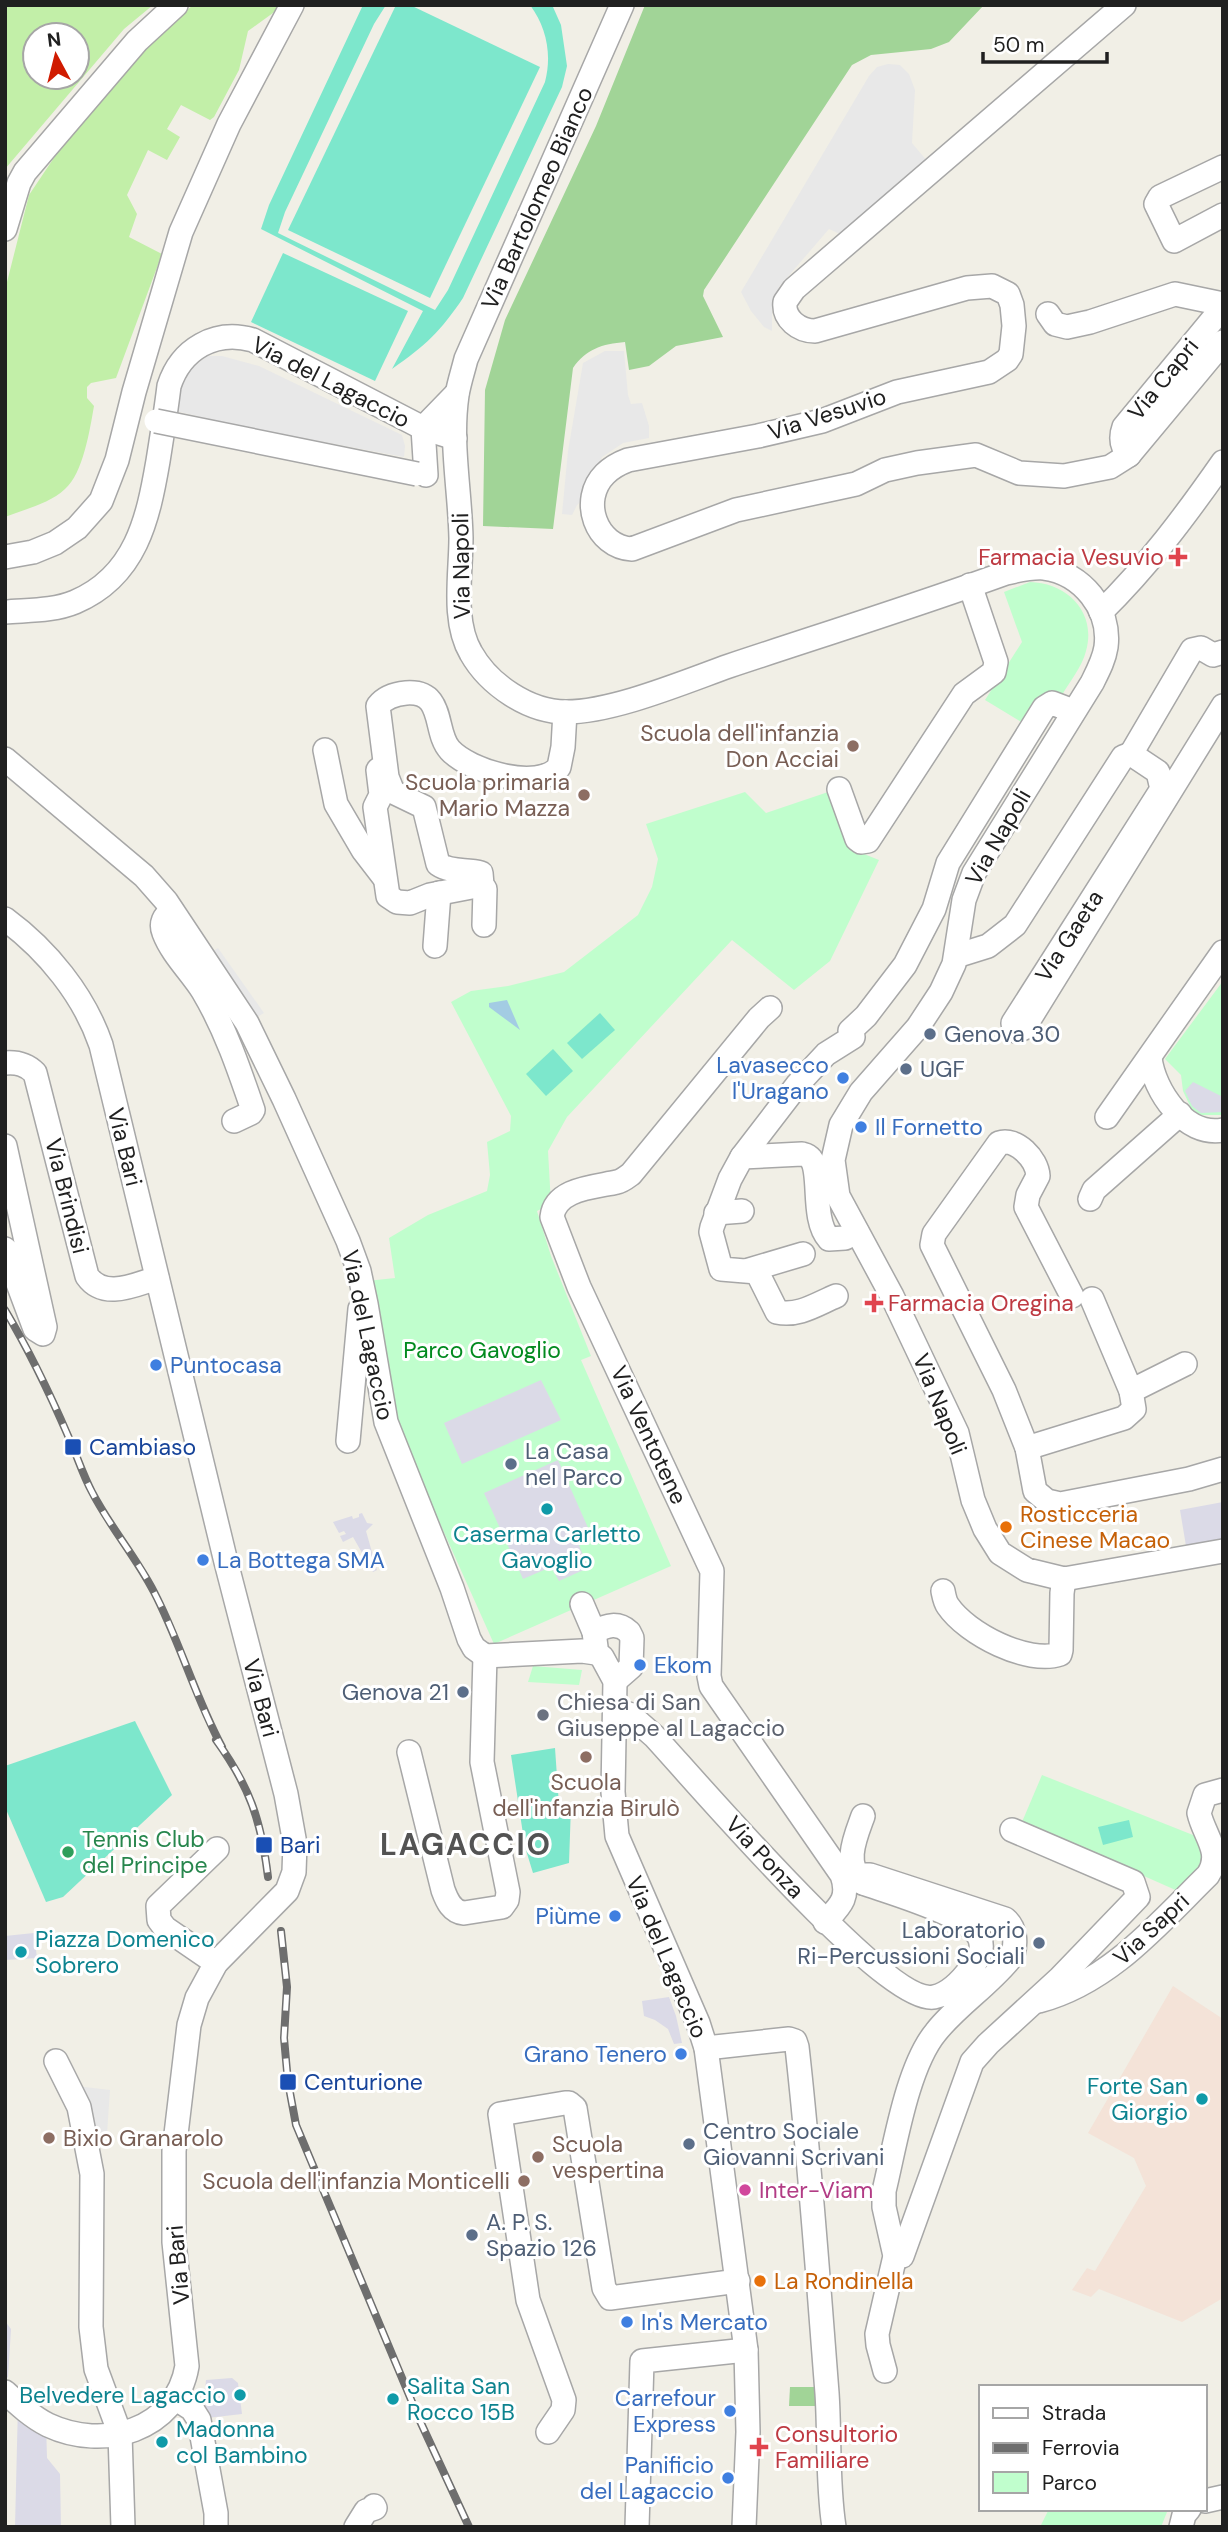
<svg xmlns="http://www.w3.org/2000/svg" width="1228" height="2532" viewBox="0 0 1228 2532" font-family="'DM Sans',sans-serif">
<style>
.military{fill:#f4e3d8}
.grass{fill:#c2efa8;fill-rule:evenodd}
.forest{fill:#a1d497}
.park{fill:#c0fecd}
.pitch{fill:#7de7cc}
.parking{fill:#e8e8e8}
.plaza{fill:#dbdae7}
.water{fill:#a3cce3}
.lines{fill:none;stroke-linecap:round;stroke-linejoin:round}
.minor-casing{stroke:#a7a7a7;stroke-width:26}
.minor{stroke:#fff;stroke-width:23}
.rail-casing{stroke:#6e6e6e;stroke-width:8}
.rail{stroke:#fff;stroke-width:5;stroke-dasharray:16;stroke-linecap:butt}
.minor-bridge-casing{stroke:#a7a7a7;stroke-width:26;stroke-linecap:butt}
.minor-bridge{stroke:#fff;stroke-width:23}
.health-dot{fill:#e0444e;stroke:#fff;stroke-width:2.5}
.education-dot{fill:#8d6e63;stroke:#fff;stroke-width:2.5}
.service-dot{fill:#5c6f8a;stroke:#fff;stroke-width:2.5}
.shop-dot{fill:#3f7fe0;stroke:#fff;stroke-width:2.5}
.transit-dot{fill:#1a4fb4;stroke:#fff;stroke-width:2.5}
.culture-dot{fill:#0f9aa8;stroke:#fff;stroke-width:2.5}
.food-dot{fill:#e8710a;stroke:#fff;stroke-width:2.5}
.worship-dot{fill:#6b7280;stroke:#fff;stroke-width:2.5}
.leisure-dot{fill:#2e9e5b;stroke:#fff;stroke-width:2.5}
.hotel-dot{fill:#d1479c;stroke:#fff;stroke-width:2.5}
.labels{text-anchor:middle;stroke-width:6;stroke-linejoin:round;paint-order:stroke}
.street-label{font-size:23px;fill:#202020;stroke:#fff}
.health-label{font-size:23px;fill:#be3a42;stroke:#fff;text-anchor:start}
.education-label{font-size:23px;fill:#785e54;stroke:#fff;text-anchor:end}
.service-label{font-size:23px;fill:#4e5e75;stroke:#fff;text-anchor:start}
.shop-label{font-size:23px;fill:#366cbe;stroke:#fff;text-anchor:end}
.park-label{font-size:23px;fill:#028a1f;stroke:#fff}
.transit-label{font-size:23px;fill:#164399;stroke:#fff;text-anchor:start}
.food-label{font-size:23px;fill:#c56008;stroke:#fff;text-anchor:start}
.culture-label{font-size:23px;fill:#0d838f;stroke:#fff;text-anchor:start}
.worship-label{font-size:23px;fill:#5b616d;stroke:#fff;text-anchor:start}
.leisure-label{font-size:23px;fill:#27864d;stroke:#fff;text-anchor:start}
.hotel-label{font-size:23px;fill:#b23c85;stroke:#fff;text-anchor:start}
.district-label{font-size:30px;font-weight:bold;letter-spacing:2px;fill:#535353;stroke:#fff}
</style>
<rect width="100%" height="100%" fill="#f1efe6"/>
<path class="military" d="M1173 1986 1223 2019V2298L1182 2322 1099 2289 1091 2297 1072 2290 1087 2268 1095 2271 1146 2186 1134 2158 1088 2133Z"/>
<g class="grass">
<path d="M5 5H153L124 29 5 169ZM35 35H77V77H35Z"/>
<path d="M193 5H284L248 31 239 70 214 117 210 120 181 105 167 129 180 137 167 160 148 150 127 195 137 214 129 237 162 254 116 378 91 383 87 387V398L94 406C90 429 83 474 65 489 49 504 25 509 5 517V290L29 195 80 119 158 35Z"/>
</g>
<g class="forest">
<path d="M645 5H984L949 42 931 49 871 55 852 65 704 290 703 296 723 337 676 346 649 366 629 370 625 342C602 344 586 349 573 368L553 529 483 526 485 390 505 320 596 126Z"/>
<path d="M790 2387H819V2406H789Z"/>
</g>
<g class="park">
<path d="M1030 582C1067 583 1097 612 1086 651 1082 667 1070 681 1062 695H1043L1033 702 1023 723 985 700 1022 642 1004 592Z"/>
<path d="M834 790 854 850 879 860 830 961 794 990 732 940 567 1117 548 1151 551 1204 537 1211 551 1256 591 1356 581 1360 671 1566 494 1644 391 1414 367 1281 395 1278 389 1238 428 1215 487 1191 490 1175 487 1142 510 1131 511 1116 451 1002 471 991 508 986 564 972 638 915 652 887 658 859 646 824 745 792 766 813Z"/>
<path d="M1223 981V1115H1200L1191 1108 1183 1091 1181 1075 1165 1059Z"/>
<path d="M533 1666 582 1670 579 1685 528 1682Z"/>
<path d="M1042 1775 1203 1839 1206 1851 1192 1885 1180 1892 1022 1822Z"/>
<path d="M1049 2509H1162L1167 2512 1161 2527H1040Z"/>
</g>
<g class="pitch">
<path d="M363 5H386L374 24 285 212 278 233 435 310 448 290 545 82C552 55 547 28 530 5L553 7 561 25 567 66 562 87 463 298C440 332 426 345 392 369L423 311 261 229 269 205Z"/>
<path d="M396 5H410L540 67 430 298 288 230Z"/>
<path d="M283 253 408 311 375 381 251 322Z"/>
<path d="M600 1013 615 1030 582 1059 567 1043Z"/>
<path d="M553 1049 573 1071 546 1096 526 1074Z"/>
<path d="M135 1721 172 1795 63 1897 46 1902 5 1807V1766Z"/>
<path d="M555 1748 559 1805 571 1806 569 1863 533 1873 525 1847 511 1755Z"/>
<path d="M1129 1820 1133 1837 1103 1845 1098 1827Z"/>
</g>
<g class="parking">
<path d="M888 64 900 65 909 74 915 90 912 143 928 162 842 235 829 229 779 287 772 306V331L764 327 751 311 741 292 869 76 877 67Z"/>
<path d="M605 351H624L628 395 631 404 642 403 649 426V438L623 443 602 457 594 474 589 494 577 505 572 515 562 514 568 451 583 363Z"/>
<path d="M207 356H222L259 366 402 435 405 446 404 457 248 428 176 411 180 385 187 372Z"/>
<path d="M218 948 264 1013 247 1023 203 957Z"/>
<path d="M76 2086 110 2090 107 2134H91Z"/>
</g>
<g class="plaza">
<path d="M1193 1082 1223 1097V1112L1201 1113 1192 1106 1185 1091Z"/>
<path d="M541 1380 561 1420 462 1464 444 1423Z"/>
<path d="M558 1460 593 1539 579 1545 588 1568 559 1581 551 1567 523 1579 484 1493Z"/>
<path d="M1223 1502V1539L1186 1546 1180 1510Z"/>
<path d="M362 1513 367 1523 373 1524 366 1531 377 1570 373 1572 353 1537 343 1542 340 1536 346 1534 344 1531 339 1533 333 1522 352 1516 353 1519 359 1517V1514Z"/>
<path d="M34 1933 37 1958 5 1960V1936Z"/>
<path d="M669 1997 676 2016 682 2043 674 2044 668 2029 655 2020 644 2016 642 2001Z"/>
<path d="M5 2321 11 2329 8 2377 5 2379Z"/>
<path d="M232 2378 238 2383 242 2414 207 2418 204 2401 206 2380Z"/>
<path d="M18 2404 46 2424 47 2458 60 2474 61 2527H15Z"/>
</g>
<path class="water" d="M507 1000 520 1030 489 1007V1003Z"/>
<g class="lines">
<defs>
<g id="minor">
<path d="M622 5 466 359C463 371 459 383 457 395 450 443 460 490 461 538 461 574 452 621 471 653 489 685 529 712 566 712 613 712 684 682 729 666 822 635 915 606 1006 573 1019 570 1032 567 1044 568 1082 573 1111 609 1106 647 1104 660 1098 671 1092 683L974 873 964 900 954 964 941 992 918 1027 861 1092 841 1125 833 1160 838 1196 892 1296 957 1433 973 1500 985 1529 1000 1553 1027 1570 1064 1579 1223 1551"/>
<path d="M1124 5 794 289 785 302C783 319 799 331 815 331L967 288 992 286 1008 294 1012 305 1014 326 1011 354 1007 360 989 372 897 392 822 421 758 436 628 460C620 463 611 468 605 474 579 500 596 547 632 549L736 510 856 484 885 470 917 463 976 455 1019 473 1064 476 1110 467 1129 455 1223 342"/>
<path d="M1223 167 1160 197 1156 204 1174 241 1223 215"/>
<path d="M5 229 19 183 25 172 137 41 176 5"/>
<path d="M1048 314 1055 324 1067 327 1090 322 1175 294 1223 304"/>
<path d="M1129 455C1121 446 1120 438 1124 427L1223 307"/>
<path d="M426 475 423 428 457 393"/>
<path d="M5 557 33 552 55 543 77 528 101 501 117 460 134 392 181 232 229 124 292 5"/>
<path d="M5 612C27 610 54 611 75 602 136 576 148 519 158 461 162 436 166 411 169 386 181 349 215 329 253 340L423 428 455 438"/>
<path d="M1101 612C1148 566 1186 515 1223 462"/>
<path d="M325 750 336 804 363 850 383 876"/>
<path d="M1131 754 1158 772 1162 789 1013 1023 1014 1030 1016 1031 1024 1028 1223 706"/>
<path d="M1131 754 1192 650 1201 648 1213 655 1223 652"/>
<path d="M5 759 144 876 166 901 247 1023 284 1099 348 1241 359 1271 366 1304 386 1422 452 1588 469 1639 474 1648 485 1656 582 1651 596 1653 602 1657 615 1681 613 1792 617 1836 698 2023 706 2048 746 2350 748 2432 744 2527"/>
<path d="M378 770 381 795 375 807 388 896 397 902 410 903 430 895 482 885"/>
<path d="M839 789 857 839 861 842 868 841 964 694 994 672 996 662 970 585"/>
<path d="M172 911C164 916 160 923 164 933 172 954 191 972 203 991 225 1028 239 1069 253 1110L251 1113 234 1121"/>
<path d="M5 919C47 950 84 995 101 1045L226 1562 286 1794 295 1844 294 1872 287 1891 216 1963 197 1998 189 2025 174 2151V2242L187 2366C176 2431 103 2451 48 2425 32 2417 18 2404 5 2392"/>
<path d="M484 925 485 889 482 885 481 873C466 869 451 873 438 864L424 807 393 792 387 777 378 706C385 697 395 694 406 693 446 690 433 732 450 750 469 771 538 792 559 767L563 747 565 712"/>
<path d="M435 946 439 893"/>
<path d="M956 956 988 946 1015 925 1123 757 1131 754"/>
<path d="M770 1008 759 1018 631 1174C627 1177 622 1181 617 1182 596 1187 555 1188 552 1217L579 1287 712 1571 709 1676 711 1686 842 1875C850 1898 840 1906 825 1922"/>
<path d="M850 1031 866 1016 905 965 934 909 948 863 1044 708 1052 703 1073 711"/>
<path d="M1150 1058C1154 1091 1185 1137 1223 1130"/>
<path d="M5 1063C17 1062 26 1064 35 1073L87 1276C104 1300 134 1285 157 1278"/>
<path d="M1107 1117 1223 952"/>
<path d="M5 1146 45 1327 43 1334 35 1329 5 1249"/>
<path d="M742 1157 798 1084 826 1054 853 1037"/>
<path d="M1090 1199 1094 1190 1180 1114"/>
<path d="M716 1213 742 1211"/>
<path d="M749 1270 803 1254"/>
<path d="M836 1296C817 1304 798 1317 777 1312L757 1272 721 1269 711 1232 712 1227 730 1179 742 1157 802 1154C806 1155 808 1155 811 1159 822 1173 811 1219 829 1239L845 1238 857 1232"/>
<path d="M1072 1296 1026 1207 1028 1195 1038 1176C1037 1159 1016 1137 999 1143L934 1234 932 1245 1004 1390 1027 1448 1035 1491 1047 1501 1060 1504 1189 1479 1223 1469"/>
<path d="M1131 1391 1185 1364"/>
<path d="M348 1441 360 1309"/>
<path d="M1027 1448 1124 1418 1134 1409 1131 1391 1092 1299"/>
<path d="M943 1591C944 1596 945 1602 948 1606 967 1634 1028 1665 1060 1654L1061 1650 1062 1593 1064 1579"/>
<path d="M582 1604 594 1632 596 1647"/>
<path d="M594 1632C607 1625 618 1622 629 1632L632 1638 631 1667 615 1681"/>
<path d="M615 1712 629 1714 654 1736C693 1778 887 2006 934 1997 950 1994 962 1980 971 1968 978 1959 984 1951 980 1939 971 1915 888 1892 863 1883L864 1875H870L1005 1919C1016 1928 1016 1943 1013 1955 991 1984 958 2004 936 2032 907 2067 895 2146 884 2191V2207L895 2256 877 2334 878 2345 885 2371"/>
<path d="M409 1752 443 1890C447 1901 452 1912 464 1913L502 1907 507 1900 508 1892 482 1762 485 1656"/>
<path d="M863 1816C855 1838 843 1864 863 1883"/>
<path d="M216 1963 165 1928 159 1920 158 1906 217 1849"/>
<path d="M1039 2001C1110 1982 1158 1924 1208 1875 1223 1852 1204 1836 1199 1813L1205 1795 1223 1790"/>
<path d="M706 2048 789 2039 795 2041 797 2047C810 2162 818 2278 827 2393 830 2438 827 2482 834 2527"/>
<path d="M56 2061 79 2107 92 2174 91 2327 96 2369 120 2434 123 2527"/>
<path d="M895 2256H902L972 2062 988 2044 1060 1978 1138 1897 1133 1882 1012 1830"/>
<path d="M175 2398 192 2409 199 2420 216 2513V2527"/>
<path d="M548 2432 563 2410 564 2400 528 2300 500 2114 565 2103H569L575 2108 604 2288 610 2298 738 2281"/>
<path d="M1205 2501 1223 2497"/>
<path d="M356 2527 366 2511 375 2508 374 2506"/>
<path d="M637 2527 642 2361 746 2350"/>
<path d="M1181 2527 1184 2515 1189 2509"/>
</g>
</defs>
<use href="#minor" class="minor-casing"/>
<use href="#minor" class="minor"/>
<defs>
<g id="rail">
<path d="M5 1310C30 1352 50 1394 69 1438 77 1456 83 1475 92 1492 110 1527 136 1557 154 1592 180 1642 195 1697 222 1747"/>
<path d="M216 1740C250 1787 261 1820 268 1877"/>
<path d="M281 1931 287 1987 284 2038 288 2082 296 2125 420 2421 469 2527"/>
</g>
</defs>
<use href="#rail" class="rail-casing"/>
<use href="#rail" class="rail"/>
<defs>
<path id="minor-bridge" d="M156 421 417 474"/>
</defs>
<use href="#minor-bridge" class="minor-bridge-casing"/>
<use href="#minor-bridge" class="minor-bridge"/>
</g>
<g class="health-dot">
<path d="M1174.5 546.5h7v7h7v7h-7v7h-7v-7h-7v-7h7z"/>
<path d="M870.5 1292.5h7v7h7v7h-7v7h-7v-7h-7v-7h7z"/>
<path d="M755.5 2436.5h7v7h7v7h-7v7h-7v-7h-7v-7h7z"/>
</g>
<g class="education-dot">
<circle cx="853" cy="746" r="7"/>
<circle cx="584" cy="795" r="7"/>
<circle cx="586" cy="1757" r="7"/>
<circle cx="49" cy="2138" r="7"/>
<circle cx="538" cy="2157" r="7"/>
<circle cx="524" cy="2181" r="7"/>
</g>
<g class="service-dot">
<circle cx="930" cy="1034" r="7"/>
<circle cx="906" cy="1069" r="7"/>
<circle cx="511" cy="1464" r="7"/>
<circle cx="463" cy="1692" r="7"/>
<circle cx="1039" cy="1943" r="7"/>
<circle cx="689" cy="2144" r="7"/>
<circle cx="472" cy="2235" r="7"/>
</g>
<g class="shop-dot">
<circle cx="843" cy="1078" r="7"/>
<circle cx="861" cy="1127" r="7"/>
<circle cx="156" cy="1365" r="7"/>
<circle cx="203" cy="1560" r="7"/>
<circle cx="640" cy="1665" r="7"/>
<circle cx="615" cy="1916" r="7"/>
<circle cx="681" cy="2054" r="7"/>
<circle cx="627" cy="2322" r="7"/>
<circle cx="730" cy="2411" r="7"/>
<circle cx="728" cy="2478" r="7"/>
</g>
<g class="transit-dot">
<rect x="64" y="1438" width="18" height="18" rx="3.5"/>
<rect x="255" y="1836" width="18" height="18" rx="3.5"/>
<rect x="279" y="2073" width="18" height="18" rx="3.5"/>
</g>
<g class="culture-dot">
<circle cx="547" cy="1509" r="7"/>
<circle cx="21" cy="1952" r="7"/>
<circle cx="1202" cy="2099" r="7"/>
<circle cx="240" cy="2395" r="7"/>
<circle cx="393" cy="2399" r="7"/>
<circle cx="162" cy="2442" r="7"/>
</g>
<g class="food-dot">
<circle cx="1006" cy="1527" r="7"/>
<circle cx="760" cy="2281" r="7"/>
</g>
<circle class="worship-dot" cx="543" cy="1715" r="7"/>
<circle class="leisure-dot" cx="68" cy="1852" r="7"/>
<circle class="hotel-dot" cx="745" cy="2190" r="7"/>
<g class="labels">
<g class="street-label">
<text transform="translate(537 198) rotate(-66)" y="8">Via Bartolomeo Bianco</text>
<text transform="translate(1163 379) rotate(-51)" y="8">Via Capri</text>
<text transform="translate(331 382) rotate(27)" y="8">Via del Lagaccio</text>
<text transform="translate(827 414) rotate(-18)" y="8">Via Vesuvio</text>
<text transform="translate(461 566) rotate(-91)" y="8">Via Napoli</text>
<text transform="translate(998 837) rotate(-60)" y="8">Via Napoli</text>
<text transform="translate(1069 936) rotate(-57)" y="8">Via Gaeta</text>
<text transform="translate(125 1147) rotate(76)" y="8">Via Bari</text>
<text transform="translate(67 1196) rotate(76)" y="8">Via Brindisi</text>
<text transform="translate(368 1335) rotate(78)" y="8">Via del Lagaccio</text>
<text transform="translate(940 1404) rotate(68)" y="8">Via Napoli</text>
<text transform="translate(649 1435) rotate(65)" y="8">Via Ventotene</text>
<text transform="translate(261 1698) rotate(75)" y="8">Via Bari</text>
<text transform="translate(765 1857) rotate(47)" y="8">Via Ponza</text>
<text transform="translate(1151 1929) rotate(-43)" y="8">Via Sapri</text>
<text transform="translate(667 1957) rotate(67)" y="8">Via del Lagaccio</text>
<text transform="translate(178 2265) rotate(-95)" y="8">Via Bari</text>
</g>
<g class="health-label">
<text x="1164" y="565" text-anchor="end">Farmacia Vesuvio</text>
<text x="888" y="1311">Farmacia Oregina</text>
<text x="775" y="2442">Consultorio<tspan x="775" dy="26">Familiare</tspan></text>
</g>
<g class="education-label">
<text x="839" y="741">Scuola dell'infanzia<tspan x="839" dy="26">Don Acciai</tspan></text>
<text x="570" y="790">Scuola primaria<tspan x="570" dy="26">Mario Mazza</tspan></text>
<text x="586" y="1790" text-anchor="middle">Scuola<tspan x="586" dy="26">dell'infanzia Birulò</tspan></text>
<text x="63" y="2146" text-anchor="start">Bixio Granarolo</text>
<text x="552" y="2152" text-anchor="start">Scuola<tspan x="552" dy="26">vespertina</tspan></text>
<text x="510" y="2189">Scuola dell'infanzia Monticelli</text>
</g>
<g class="service-label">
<text x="944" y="1042">Genova 30</text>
<text x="920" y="1077">UGF</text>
<text x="525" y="1459">La Casa<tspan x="525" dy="26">nel Parco</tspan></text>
<text x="449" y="1700" text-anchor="end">Genova 21</text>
<text x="1025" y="1938" text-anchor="end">Laboratorio<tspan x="1025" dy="26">Ri-Percussioni Sociali</tspan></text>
<text x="703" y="2139">Centro Sociale<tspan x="703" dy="26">Giovanni Scrivani</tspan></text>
<text x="486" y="2230">A. P. S.<tspan x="486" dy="26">Spazio 126</tspan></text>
</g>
<g class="shop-label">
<text x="829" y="1073">Lavasecco<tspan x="829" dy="26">l'Uragano</tspan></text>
<text x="875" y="1135" text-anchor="start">Il Fornetto</text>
<text x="170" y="1373" text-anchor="start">Puntocasa</text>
<text x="217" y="1568" text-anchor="start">La Bottega SMA</text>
<text x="654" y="1673" text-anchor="start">Ekom</text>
<text x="601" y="1924">Piùme</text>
<text x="667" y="2062">Grano Tenero</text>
<text x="641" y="2330" text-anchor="start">In's Mercato</text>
<text x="716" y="2406">Carrefour<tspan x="716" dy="26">Express</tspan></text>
<text x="714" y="2473">Panificio<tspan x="714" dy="26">del Lagaccio</tspan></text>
</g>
<g class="park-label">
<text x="482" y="1358">Parco Gavoglio</text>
</g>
<g class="transit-label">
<text x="89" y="1455">Cambiaso</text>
<text x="280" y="1853">Bari</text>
<text x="304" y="2090">Centurione</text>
</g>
<g class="food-label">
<text x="1020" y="1522">Rosticceria<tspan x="1020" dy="26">Cinese Macao</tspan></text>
<text x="774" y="2289">La Rondinella</text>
</g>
<g class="culture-label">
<text x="547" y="1542" text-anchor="middle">Caserma Carletto<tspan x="547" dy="26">Gavoglio</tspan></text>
<text x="35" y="1947">Piazza Domenico<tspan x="35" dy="26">Sobrero</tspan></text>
<text x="1188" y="2094" text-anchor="end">Forte San<tspan x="1188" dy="26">Giorgio</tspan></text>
<text x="407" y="2394">Salita San<tspan x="407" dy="26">Rocco 15B</tspan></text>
<text x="226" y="2403" text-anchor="end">Belvedere Lagaccio</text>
<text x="176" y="2437">Madonna<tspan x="176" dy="26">col Bambino</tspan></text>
</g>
<g class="worship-label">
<text x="557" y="1710">Chiesa di San<tspan x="557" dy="26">Giuseppe al Lagaccio</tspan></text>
</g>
<g class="leisure-label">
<text x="82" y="1847">Tennis Club<tspan x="82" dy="26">del Principe</tspan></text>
</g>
<g class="hotel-label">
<text x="759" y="2198">Inter-Viam</text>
</g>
<g class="district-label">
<text x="466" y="1855">LAGACCIO</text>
</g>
</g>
<rect width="1228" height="2532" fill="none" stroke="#202020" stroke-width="14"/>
<rect x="979" y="2385" width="228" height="126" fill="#ffffff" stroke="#a6a6a6" stroke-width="2"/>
<rect x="993" y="2408" width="35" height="10" fill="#ffffff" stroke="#a6a6a6" stroke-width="2"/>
<text x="1042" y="2420" font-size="21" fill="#202020">Strada</text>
<rect x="993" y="2443" width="35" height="10" fill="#6e6e6e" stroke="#a6a6a6" stroke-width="2"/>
<text x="1042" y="2455" font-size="21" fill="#202020">Ferrovia</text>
<rect x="993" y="2472" width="35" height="21" fill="#c0fecd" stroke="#a6a6a6" stroke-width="2"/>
<text x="1042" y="2490" font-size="21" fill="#202020">Parco</text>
<g transform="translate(56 56) rotate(353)"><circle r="33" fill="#ffffff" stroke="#a6a6a6" stroke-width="2"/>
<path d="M0-5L12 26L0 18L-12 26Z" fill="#d01b00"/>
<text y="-10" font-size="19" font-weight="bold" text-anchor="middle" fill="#202020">N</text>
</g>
<path d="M983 52v10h124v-10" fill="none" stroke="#202020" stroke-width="3.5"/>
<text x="993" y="52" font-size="21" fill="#202020" stroke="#ffffff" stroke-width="5" paint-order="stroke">50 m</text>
</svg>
